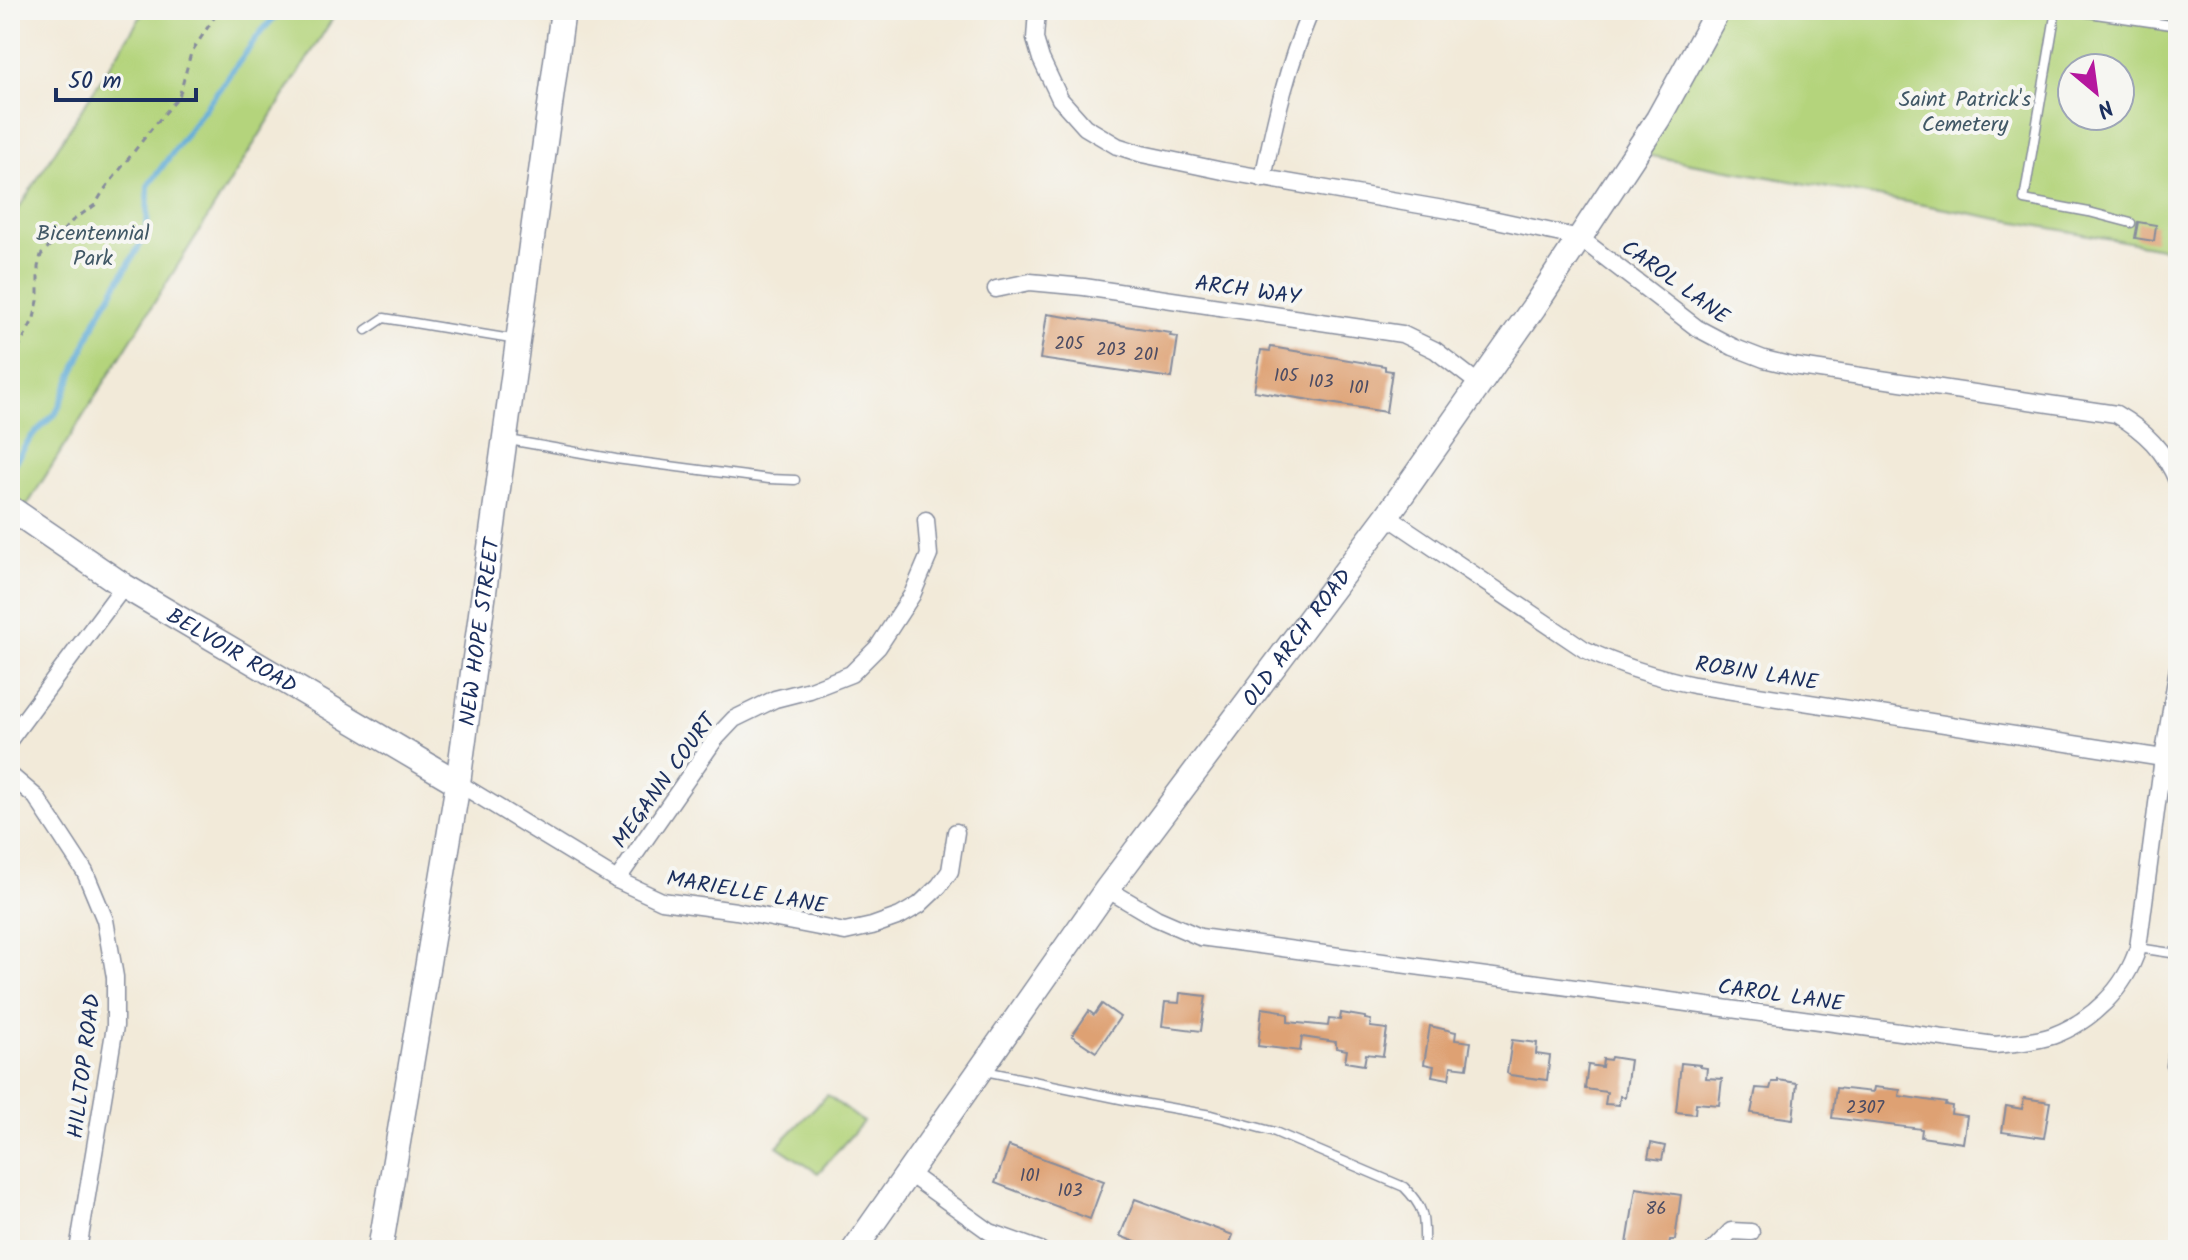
<svg xmlns="http://www.w3.org/2000/svg" width="2188" height="1260" viewBox="0 0 2188 1260" font-family="Kalam,sans-serif">
<style>
.green{fill:#b4d47c;stroke:#68826d;stroke-width:2;fill-rule:evenodd}
.lines{fill:none;stroke-linecap:round;stroke-linejoin:round}
.stream{stroke:#5eabd7;stroke-width:6}
.building{fill:#dea173}
.lane-casing{stroke:#868c9c;stroke-width:11}
.street-casing{stroke:#868c9c;stroke-width:19}
.secondary-casing{stroke:#868c9c;stroke-width:27}
.path{stroke:#868c9c;stroke-width:3;stroke-dasharray:6 6;stroke-linecap:butt}
.lane{stroke:#fff;stroke-width:8}
.street{stroke:#fff;stroke-width:16}
.secondary{stroke:#fff;stroke-width:24}
.labels{text-anchor:middle;stroke-width:8;stroke-linejoin:round;paint-order:stroke}
.number-label{font-size:18px;fill:#4c4c63}
.park-label{font-size:22px;fill:#415866;stroke:#f6f6f2}
.street-label{font-size:22px;fill:#1b2f5e;stroke:#f6f6f2}
</style>
<rect width="100%" height="100%" fill="#f6f6f2"/>
<filter id="ink" filterUnits="userSpaceOnUse"><feTurbulence type="fractalNoise" baseFrequency=".0125" numOctaves="2"/><feDisplacementMap in="SourceGraphic" scale="16" xChannelSelector="R" yChannelSelector="G"/><feConvolveMatrix kernelMatrix="1 2 1 2 8 2 1 2 1" color-interpolation-filters="sRGB"/></filter>
<filter id="wash" filterUnits="userSpaceOnUse"><feTurbulence type="fractalNoise" baseFrequency=".006" numOctaves="4" result="noise"/><feDisplacementMap in="SourceGraphic" scale="32" xChannelSelector="R" yChannelSelector="G"/><feGaussianBlur stdDeviation="1.8" result="paint"/><feColorMatrix in="noise" values="0 0 0 0 0 0 0 0 0 0 0 0 0 0 0 0 0 1.4 0 .05"/><feComposite in="paint" operator="in"/></filter>
<g filter="url(#wash)">
<rect width="100%" height="100%" fill="#f2ead9"/>
<g class="green">
<path d="M145 10H338L21 515 10 508V222Z"/>
<path d="M1718 10H2178V251L1635 153ZM2072 68H2120V116H2072Z"/>
<path d="M827 1095 863 1122 818 1173 777 1146Z"/>
</g>
<g class="lines">
<path class="stream" d="M10 469 32 436 56 413 97 318 147 233 148 186 261 32 281 10"/>
</g>
<g id="blocks">
<g class="building">
<path d="M2138 222 2156 225 2154 241 2135 238Z"/>
<path d="M1047 314 1171 333 1170 336 1178 337 1172 378 1040 359Z"/>
<path d="M1271 347 1385 366V370L1392 371 1386 412 1254 391 1261 350 1270 351Z"/>
<path d="M1180 993 1206 996 1201 1031 1162 1026 1165 1002 1179 1003Z"/>
<path d="M1102 1004 1120 1017 1096 1052 1072 1036 1089 1011 1094 1015Z"/>
<path d="M1262 1008 1282 1011V1013L1288 1014V1022L1328 1026 1329 1019 1340 1020 1341 1013 1365 1017V1019L1371 1020 1370 1027 1387 1029 1383 1056 1366 1054 1364 1065 1345 1062 1347 1050 1336 1048V1042L1302 1037 1300 1051 1258 1046Z"/>
<path d="M1430 1026 1456 1032 1455 1040 1471 1042 1467 1068 1451 1066 1449 1079 1432 1076 1434 1066 1424 1064Z"/>
<path d="M1512 1040 1537 1043 1536 1054 1550 1056 1547 1080 1510 1075 1507 1073Z"/>
<path d="M1611 1057 1630 1060 1625 1097 1620 1096 1619 1105 1605 1104 1607 1092 1585 1089 1588 1065 1602 1067 1603 1059 1610 1060Z"/>
<path d="M1681 1063 1700 1065V1067L1707 1068 1706 1078 1722 1079 1719 1105 1696 1103 1695 1114 1676 1112Z"/>
<path d="M1778 1080 1797 1083 1793 1119 1751 1113 1756 1088 1770 1089 1772 1082H1778Z"/>
<path d="M1874 1087 1900 1090 1899 1096 1946 1103 1945 1105 1952 1106 1951 1114 1967 1116 1963 1143 1921 1137 1922 1129 1832 1118 1836 1088 1873 1092Z"/>
<path d="M2024 1098 2050 1102 2044 1138 2002 1132 2006 1106 2022 1109Z"/>
<path d="M1651 1143 1665 1146 1662 1160 1648 1158Z"/>
<path d="M1009 1146 1104 1181 1090 1219 995 1183Z"/>
<path d="M1636 1188 1681 1195 1675 1240H1670L1668 1250H1626Z"/>
<path d="M1135 1199 1233 1235 1227 1250H1156L1120 1236Z"/>
</g>
</g>
</g>
<g filter="url(#ink)">
<use href="#blocks" fill-opacity="0" stroke="#868c9c" stroke-width="2"/>
<g class="lines">
<defs>
<g id="lane">
<path d="M2056 10 2024 200 2089 212 2131 223"/>
<path d="M2068 10 2178 26"/>
<path d="M366 330 384 318 517 340"/>
<path d="M509 440 616 459 769 479 795 480"/>
<path d="M2138 948 2178 954"/>
<path d="M2178 1002 2171 1066H2178"/>
<path d="M985 1071 1125 1100 1211 1115 1275 1132 1404 1187C1427 1210 1424 1219 1424 1250"/>
</g>
<g id="street">
<path d="M1037 10 1035 39 1041 59 1060 99 1085 127 1117 146 1142 154 1223 171 1455 211 1580 238 1697 328 1733 347 1764 359 1793 366 2116 414C2145 431 2165 451 2178 483"/>
<path d="M1263 179C1275 119 1287 67 1311 10"/>
<path d="M996 289 1030 282 1084 287 1402 334 1435 350 1479 384"/>
<path d="M1387 516 1584 649C1620 666 1655 677 1694 685L2163 758"/>
<path d="M10 739 124 586"/>
<path d="M10 775 36 797 85 872 105 920 115 977V1026L78 1250"/>
<path d="M458 783 617 880 662 901 736 911 845 932 872 926 900 916 919 905 939 886 950 871 956 832"/>
<path d="M617 880 715 739 734 719 775 699 810 690 851 674 878 647 912 595 929 555 926 520"/>
<path d="M1107 889 1156 918 1200 937 1995 1045C2014 1043 2034 1042 2052 1036 2092 1021 2125 989 2138 948L2163 758 2178 668"/>
<path d="M908 1173 990 1232 1040 1250"/>
<path d="M1713 1250 1731 1231 1751 1232"/>
</g>
<g id="secondary">
<path id="s1" d="M10 508 124 586 458 783"/>
<path id="s2" d="M380 1250 458 783 563 10"/>
<path id="s3" d="M854 1250 1107 889 1387 516 1534 307 1658 119 1718 10"/>
</g>
</defs>
<use href="#lane" class="lane-casing"/>
<use href="#street" class="street-casing"/>
<use href="#secondary" class="secondary-casing"/>
<path class="path" d="M10 359 20 346 34 318 38 301V267L41 255 72 221 95 205 104 190 153 127 179 97 191 53 219 10"/>
<use href="#lane" class="lane"/>
<use href="#street" class="street"/>
<use href="#secondary" class="secondary"/>
</g>
</g>
<g class="labels">
<g class="number-label">
<text x="1069" y="349">205</text>
<text x="1111" y="355">203</text>
<text x="1146" y="360">201</text>
<text x="1286" y="381">105</text>
<text x="1321" y="387">103</text>
<text x="1359" y="393">101</text>
<text x="1865" y="1113">2307</text>
<text x="1030" y="1181">101</text>
<text x="1070" y="1196">103</text>
<text x="1656" y="1214">86</text>
</g>
<g class="park-label">
<text x="1965" y="106">Saint Patrick's<tspan x="1965" dy="25">Cemetery</tspan></text>
<text x="93" y="240">Bicentennial<tspan x="93" dy="25">Park</tspan></text>
</g>
<g class="street-label">
<text transform="translate(1676 281) rotate(36)" y="8">CAROL LANE</text>
<text transform="translate(1248 289) rotate(8)" y="8">ARCH WAY</text>
<text dy="8" stroke="none"><textPath href="#s2" startOffset="626">NEW HOPE STREET</textPath></text>
<text dy="8" stroke="none"><textPath href="#s3" startOffset="756">OLD ARCH ROAD</textPath></text>
<text dy="8" stroke="none"><textPath href="#s1" startOffset="264">BELVOIR ROAD</textPath></text>
<text transform="translate(1757 672) rotate(9)" y="8">ROBIN LANE</text>
<text transform="translate(663 780) rotate(-54)" y="8">MEGANN COURT</text>
<text transform="translate(747 891) rotate(10)" y="8">MARIELLE LANE</text>
<text transform="translate(1781 994) rotate(8)" y="8">CAROL LANE</text>
<text transform="translate(83 1066) rotate(-83)" y="8">HILLTOP ROAD</text>
</g>
</g>
<rect width="2188" height="1260" fill="none" stroke="#f6f6f2" stroke-width="40"/>
<g transform="translate(2096 92) rotate(151)"><circle r="38" fill="#f6f6f2" stroke="#9ea6b7" stroke-width="2"/>
<path d="M0-6L14 30L0 20L-14 30Z" fill="#b5179e"/>
<text y="-12" font-size="22" font-weight="bold" text-anchor="middle" fill="#1b2f5e">N</text>
</g>
<path d="M56 88v12h140v-12" fill="none" stroke="#1b2f5e" stroke-width="4"/>
<text x="68" y="88" font-size="24" fill="#1b2f5e" stroke="#f6f6f2" stroke-width="6" paint-order="stroke">50 m</text>
</svg>
